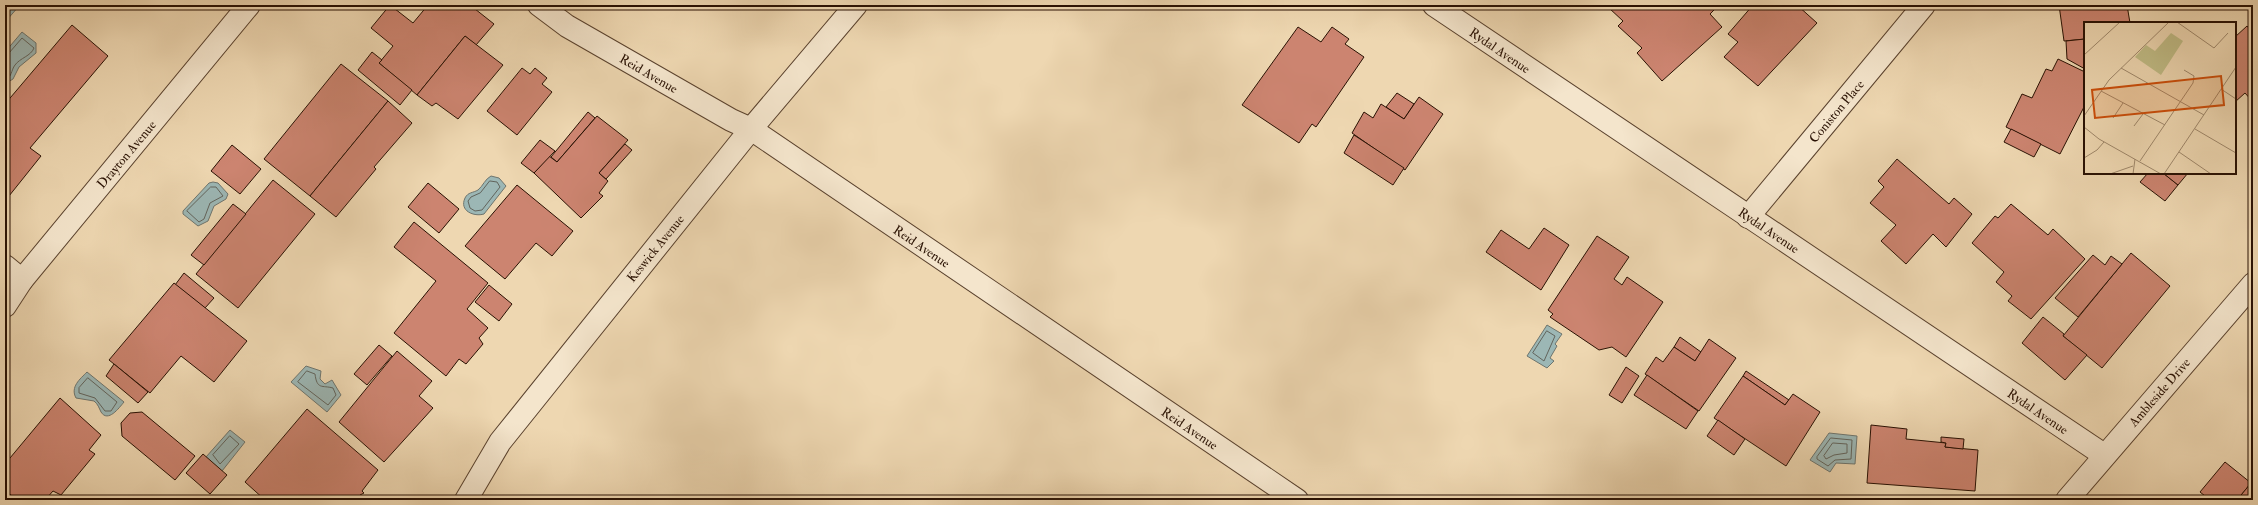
<svg xmlns="http://www.w3.org/2000/svg" width="2258" height="505" viewBox="0 0 2258 505" font-family="'IM FELL Double Pica',serif">
<style>
.water{fill:#9cb7b5;stroke:#6e756e}
.lines{fill:none;stroke-linecap:round;stroke-linejoin:round}
.shore{stroke:#62645c;stroke-width:1}
.building{fill:#cc8470;stroke:#291103}
.minor-casing{stroke:#5a422e;stroke-width:24}
.tertiary-casing{stroke:#5a422e;stroke-width:24}
.minor{stroke:#f4e5cc;stroke-width:22}
.tertiary{stroke:#f4e5cc;stroke-width:22}
.labels{text-anchor:middle;stroke-width:3.5;stroke-linejoin:round;paint-order:stroke}
.street-label{font-size:13px;fill:#291103;stroke:#f4e5cc}
.inset-road{fill:none;stroke:#9f886b;stroke-width:1}
.view{fill:#cb4e0b;fill-opacity:0.15;stroke:#cb4e0b;stroke-width:2}
.inset-edge{fill:none;stroke:#291103;stroke-width:2}
</style>
<rect width="100%" height="100%" fill="#eed7b1"/>
<filter id="stains"><feTurbulence type="fractalNoise" baseFrequency=".005" numOctaves="4"/><feColorMatrix values="0 0 0 0 .2 0 0 0 0 .09 0 0 0 0 .02 0 0 0 .5 -.17"/></filter>
<radialGradient id="worn" r=".72"><stop offset=".6" stop-color="#630" stop-opacity="0"/><stop offset="1" stop-color="#630" stop-opacity=".3"/></radialGradient>
<g class="water">
<path d="M5 5H20L5 22Z"/>
<path d="M22 32 36 43V53L19 67 13 79 5 84V52Z"/>
<path d="M491 176 499 178 506 186 484 214C474 217 459 211 465 198 468 192 473 193 478 190 483 186 485 179 491 176Z"/>
<path d="M213 182 218 183 228 194 226 199 214 206 208 221 198 226 183 214V211L209 183Z"/>
<path d="M1547 325 1562 334 1555 344 1557 346 1550 358 1554 361 1547 368 1527 356Z"/>
<path d="M306 366 321 371 320 379 325 384 332 380 341 395 327 412 291 382Z"/>
<path d="M87 372 124 402C119 408 108 423 101 412 99 408 98 404 94 401L76 398C70 387 80 379 87 372Z"/>
<path d="M230 430 245 442 222 471 206 457Z"/>
<path d="M1829 433 1857 436 1855 464 1836 463 1830 472 1810 460Z"/>
</g>
<g class="lines">
<g class="shore">
<path d="M5 55 9 53 22 38 34 48C31 56 20 58 15 65 11 70 12 78 5 80"/>
<path d="M490 181 497 182 500 187 482 210 475 211 470 208 468 201 471 197 480 193Z"/>
<path d="M211 187H216L223 196 210 203 204 219 199 222 187 211Z"/>
<path d="M1547 331 1555 336 1544 361 1533 353Z"/>
<path d="M307 371 315 374C317 390 322 385 333 388L336 395 328 405 298 382Z"/>
<path d="M88 378 117 402 111 411H105L95 398 79 393V388Z"/>
<path d="M230 436 239 444 220 464 213 455Z"/>
<path d="M1831 438 1852 440 1851 459 1835 460 1828 466 1817 459V457Z"/>
<path d="M1833 443 1847 444V453L1834 455 1826 459 1824 456Z"/>
</g>
</g>
<g class="building">
<path d="M390 5 413 23 428 5H470L494 24 476 45 465 36 417 95 379 63 393 46 371 28Z"/>
<path d="M1612 5H1719L1710 14 1722 27 1662 81 1637 53 1642 48 1618 26 1623 21 1609 8Z"/>
<path d="M1753 5H1797L1817 23 1758 86 1724 57 1738 42 1728 34Z"/>
<path d="M2059 5H2127L2130 23H2085V39L2064 41Z"/>
<path d="M72 25 108 56 30 148 41 156 9 196 5 193V104Z"/>
<path d="M2247 26 2253 33V102L2245 93 2235 102V37Z"/>
<path d="M1298 27 1321 42 1332 27 1349 39 1345 44 1364 57 1316 127 1312 124 1299 143 1242 105Z"/>
<path d="M465 36 503 65 458 119 436 103 432 106 417 95Z"/>
<path d="M2085 39V69L2067 59 2066 41Z"/>
<path d="M372 52 382 60 379 63 412 90 400 105 358 70Z"/>
<path d="M2058 59 2085 72V105L2060 154 2006 127 2022 94 2032 98 2046 69 2052 71Z"/>
<path d="M341 64 388 101 310 196 264 159Z"/>
<path d="M522 68 530 74 535 68 547 78 542 84 552 92 517 135 487 111Z"/>
<path d="M1397 93 1414 104 1404 119 1386 107Z"/>
<path d="M1419 97 1443 114 1405 170 1352 133 1364 112 1373 118 1381 104 1404 119Z"/>
<path d="M388 101 412 123 374 167 376 169 336 217 310 196Z"/>
<path d="M588 112 595 118 557 162 551 157Z"/>
<path d="M597 116 628 140 599 173 608 181 599 193 603 196 581 218 534 173 549 156 557 162Z"/>
<path d="M2011 129 2041 144 2034 157 2004 142Z"/>
<path d="M1354 135 1404 168 1393 185 1344 153Z"/>
<path d="M540 140 555 151 534 173 521 163Z"/>
<path d="M625 144 632 150 606 179 599 173Z"/>
<path d="M232 145 261 169 240 194 211 171Z"/>
<path d="M1897 159 1949 204 1954 198 1972 214 1946 247 1933 234 1906 264 1881 241 1896 225 1870 203 1884 187 1878 181Z"/>
<path d="M2148 173H2163L2178 185 2165 201 2140 182Z"/>
<path d="M2163 173H2188L2178 185Z"/>
<path d="M273 180 315 214 238 308 196 274Z"/>
<path d="M428 183 459 209 439 233 408 207Z"/>
<path d="M517 185 573 231 552 256 536 243 505 279 465 246Z"/>
<path d="M233 204 246 214 204 265 191 255Z"/>
<path d="M2011 204 2048 235 2053 229 2085 259 2031 319 2008 301 2012 296 1996 282 2004 272 1972 243 1995 216 1998 218Z"/>
<path d="M414 222 488 283 467 309 488 328 479 338 483 344 466 364 459 359 446 376 394 333 436 281 394 247Z"/>
<path d="M1544 228 1569 245 1541 290 1486 252 1501 230 1529 249Z"/>
<path d="M1597 236 1629 257 1614 279 1622 285 1627 277 1663 302 1626 357 1612 347 1599 350 1550 317 1553 314 1548 310Z"/>
<path d="M2131 253 2170 286 2102 368 2063 336Z"/>
<path d="M2093 255 2105 265 2111 256 2122 264 2078 317 2055 298Z"/>
<path d="M184 273 214 298 205 308 175 285Z"/>
<path d="M174 283 247 341 214 382 181 356 150 393 109 360Z"/>
<path d="M489 285 512 304 499 321 475 302Z"/>
<path d="M2043 317 2064 334 2063 336 2087 355 2065 380 2022 343Z"/>
<path d="M1680 337 1701 352 1695 361 1674 347Z"/>
<path d="M1709 339 1736 358 1699 411 1645 374 1656 357 1663 362 1674 347 1695 361Z"/>
<path d="M379 345 392 356 367 385 354 374Z"/>
<path d="M397 351 432 381 419 396 433 408 384 462 339 422Z"/>
<path d="M114 364 148 392 138 403 106 376Z"/>
<path d="M1626 367 1639 376 1622 403 1609 395Z"/>
<path d="M1746 371 1789 400 1785 405 1743 376Z"/>
<path d="M1647 375 1698 411 1686 429 1634 395Z"/>
<path d="M1743 376 1785 405 1793 394 1820 412 1786 466 1714 418Z"/>
<path d="M60 398 101 435 89 450 95 454 61 495 53 491 45 500H17L5 490V464Z"/>
<path d="M307 409 378 470 362 491 364 493 360 495 367 500H265L245 482Z"/>
<path d="M142 412 195 456 175 480 122 436 121 423 130 413Z"/>
<path d="M1718 420 1745 439 1734 455 1707 436Z"/>
<path d="M1871 425 1907 429 1906 439 1946 443 1945 447 1978 450 1975 491 1867 483Z"/>
<path d="M1941 437 1964 439 1963 449 1945 447 1946 443 1941 442Z"/>
<path d="M203 454 227 475 210 494 186 473Z"/>
<path d="M2225 462 2251 483 2237 500H2210L2200 492Z"/>
<path d="M2251 483 2253 485V500H2237Z"/>
</g>
<g class="lines">
<defs>
<g id="minor">
<path d="M539 5 567 26 731 120 751 129 1297 500"/>
<path d="M1434 5 2104 455"/>
<path d="M1748 217 1924 5"/>
<path d="M5 266 22 280"/>
<path d="M466 500 500 442 751 129 856 5"/>
<path d="M2067 500 2253 284"/>
</g>
<path id="tertiary" d="M5 306 22 280 249 5"/>
</defs>
<use href="#minor" class="minor-casing"/>
<use href="#tertiary" class="tertiary-casing"/>
<use href="#minor" class="minor"/>
<use href="#tertiary" class="tertiary"/>
</g>
<g class="labels">
<g class="street-label">
<text transform="translate(1500 50) rotate(34)" y="5">Rydal Avenue</text>
<text transform="translate(649 73) rotate(30)" y="5">Reid Avenue</text>
<text transform="translate(1836 111) rotate(-50)" y="5">Coniston Place</text>
<text transform="translate(126 154) rotate(-50)" y="5">Drayton Avenue</text>
<text transform="translate(1769 230) rotate(34)" y="5">Rydal Avenue</text>
<text transform="translate(922 246) rotate(34)" y="5">Reid Avenue</text>
<text transform="translate(655 248) rotate(-51)" y="5">Keswick Avenue</text>
<text transform="translate(2159 392) rotate(-49)" y="5">Ambleside Drive</text>
<text transform="translate(2038 411) rotate(34)" y="5">Rydal Avenue</text>
<text transform="translate(1190 428) rotate(34)" y="5">Reid Avenue</text>
</g>
</g>
<g transform="translate(2084 22)">
<rect width="152" height="152" fill="#eed7b1"/>
<path d="M87 11 99 19 77 53 51 35 62 23 71 29Z" fill="#c0bc86"/>
<path class="inset-road" d="M93 0 130 26 144 11M0 33 36 0M37 46 120 93M137 67 152 77M17 69 81 103M0 94 25 58 85 0M29 96 39 81M50 104 59 92M0 105 15 117 77 152M111 107 152 131M95 130 127 152M0 136 13 128 20 120M56 139 109 61 110 54 100 48M26 152 49 144M49 152 51 137M80 152 152 45"/>
<path class="view" d="M137 54 140 83 11 96 8 68Z"/>
<rect width="152" height="152" class="inset-edge"/>
</g>
<rect width="2258" height="505" fill="none" stroke="#eed7b1" stroke-width="20"/>
<rect x="6" y="6" width="2246" height="493" fill="none" stroke="#291103" stroke-width="2"/>
<rect x="10" y="10" width="2238" height="485" fill="none" stroke="#291103"/>
<rect width="100%" height="100%" filter="url(#stains)"/>
<rect width="100%" height="100%" fill="url(#worn)"/>
</svg>
